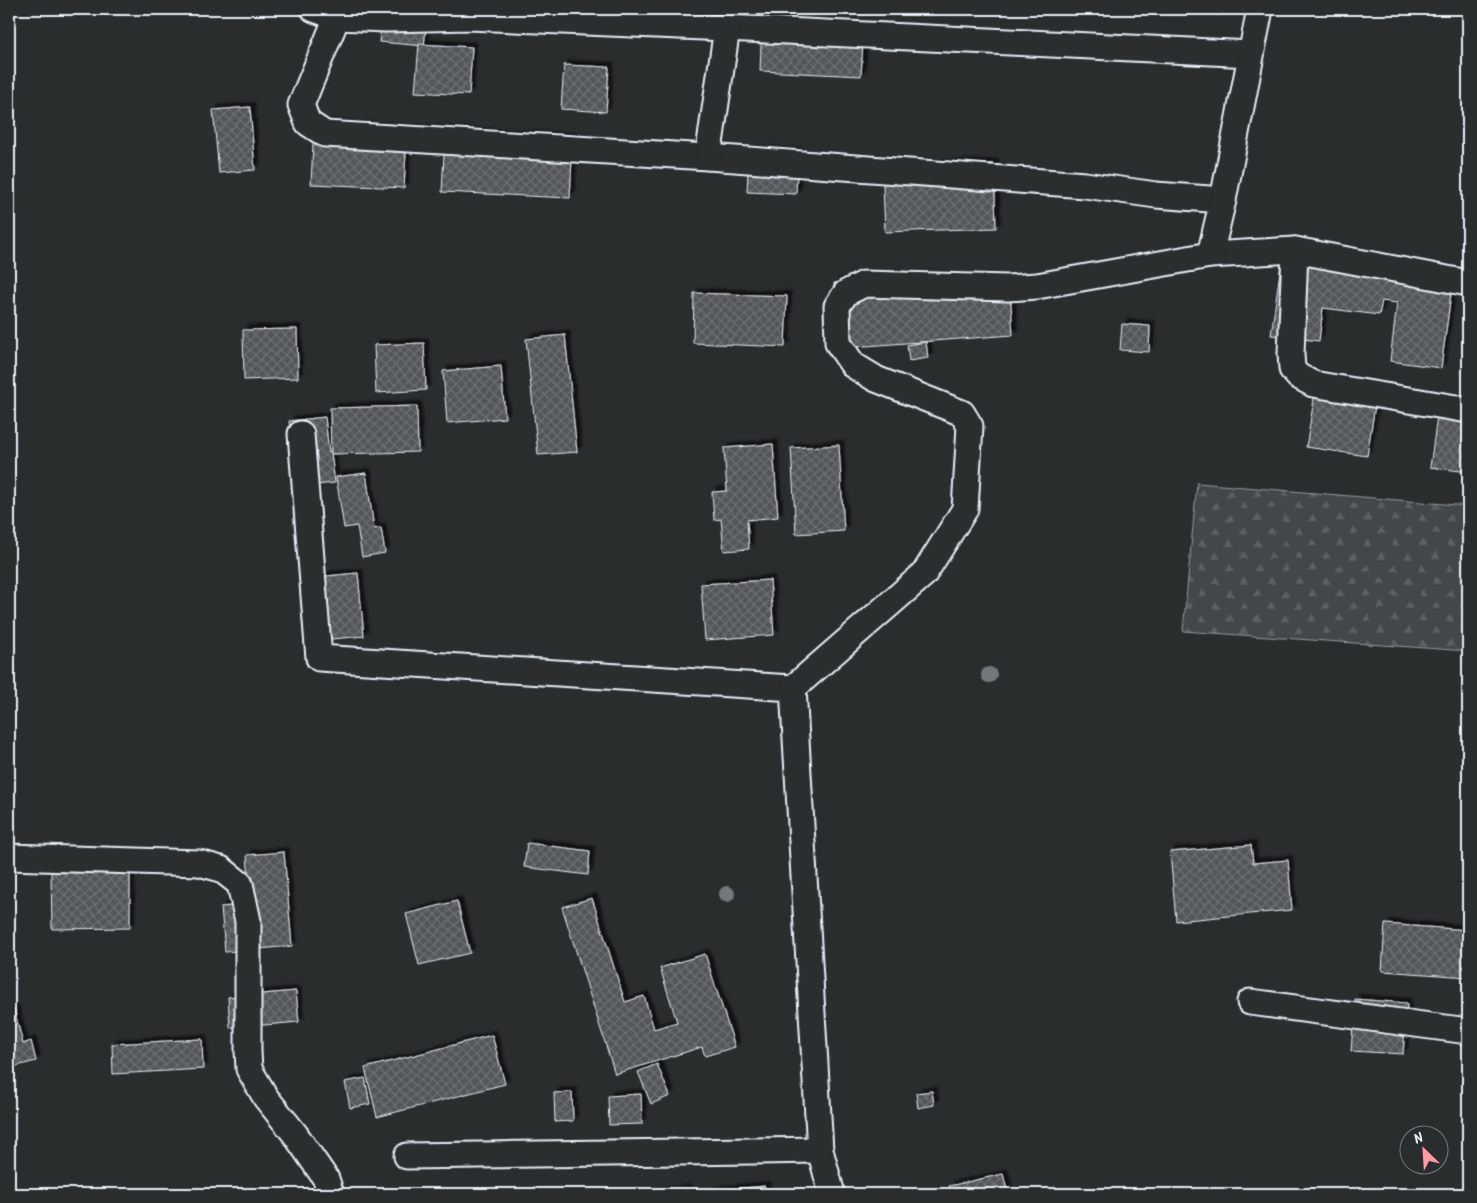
<svg xmlns="http://www.w3.org/2000/svg" width="1477" height="1203" viewBox="0 0 1477 1203" font-family="Kalam,sans-serif">
<style>
.forest{fill:url(#forest-firs);stroke:#959ca0}
.building{fill:url(#building-cross-hatch);stroke:#e8f1f8;filter:url(#shadow)}
.lines{fill:none;stroke-linecap:round;stroke-linejoin:round}
.street-casing{stroke:#e8f1f8;stroke-width:29}
.street{stroke:#2a2d2e;stroke-width:25}
.tree{fill:#73787b}
</style>
<defs>
<pattern id="forest-firs" width="22" height="20" patternUnits="userSpaceOnUse" patternTransform="scale(1.25)"><rect width="22" height="20" fill="#424648"/><path d="M5 1l3.5 6h-7zM16 11l3.5 6h-7z" fill="#5d6163"/></pattern>
<pattern id="building-cross-hatch" width="8" height="8" patternUnits="userSpaceOnUse" patternTransform="scale(1.25)"><rect width="8" height="8" fill="#535759"/><path d="M0 0l8 8M0 8l8-8" fill="none" stroke="#6c7072"/></pattern>
<filter id="shadow"><feDropShadow dx="4.5" dy="-4.5" stdDeviation="1" flood-color="#0009"/></filter>
</defs>
<rect width="100%" height="100%" fill="#2a2d2e"/>
<filter id="ink" filterUnits="userSpaceOnUse"><feTurbulence type="fractalNoise" baseFrequency=".02" numOctaves="2"/><feDisplacementMap in="SourceGraphic" scale="10" xChannelSelector="R" yChannelSelector="G"/><feConvolveMatrix kernelMatrix="1 2 1 2 8 2 1 2 1" color-interpolation-filters="sRGB"/></filter>
<g filter="url(#ink)">
<path class="forest" d="M1197 483 1468 506V651L1183 631Z"/>
<g class="building">
<path d="M383 9H428L424 46 379 42Z"/>
<path d="M1162 9H1220L1219 15 1162 10Z"/>
<path d="M762 20 864 26 861 76 760 71Z"/>
<path d="M419 44 472 47 469 95 415 92Z"/>
<path d="M564 65 609 67 606 112 561 109Z"/>
<path d="M250 107 255 170 219 173 213 110Z"/>
<path d="M314 124 573 138 570 198 442 192 444 154 406 152 404 188 311 184Z"/>
<path d="M749 151 798 153 796 194 747 192Z"/>
<path d="M882 162 946 165 994 164 996 228 885 232Z"/>
<path d="M1283 250 1454 272 1441 368 1390 361 1397 303 1382 301 1379 315 1323 308 1319 341 1271 335Z"/>
<path d="M923 276 1010 290 1013 335 839 348 834 283Z"/>
<path d="M694 293 787 296 785 347 693 343Z"/>
<path d="M1122 324 1150 326 1149 352 1120 350Z"/>
<path d="M297 329 298 378 244 380 243 330Z"/>
<path d="M565 335 577 452 538 455 526 339Z"/>
<path d="M926 342 928 358 909 361 907 345Z"/>
<path d="M424 343 426 390 376 393 374 345Z"/>
<path d="M501 366 505 418 447 423 443 371Z"/>
<path d="M1318 376 1378 386 1367 456 1306 447Z"/>
<path d="M1439 402 1468 406V472L1430 467Z"/>
<path d="M417 406 418 452 331 454 330 408Z"/>
<path d="M325 417 329 453H331L335 483 296 487 289 421Z"/>
<path d="M773 444 778 517 747 520 749 549 724 551 721 519 714 520 712 492 727 491 724 448Z"/>
<path d="M839 445 844 531 796 534 791 448Z"/>
<path d="M366 473 374 529 381 528 385 553 362 557 357 526 344 528 336 477Z"/>
<path d="M358 573 364 636 310 641 305 578Z"/>
<path d="M770 580 774 635 705 640 701 584Z"/>
<path d="M527 843 590 851 588 875 524 867Z"/>
<path d="M1251 845 1253 863 1288 860 1292 910 1176 921 1170 852Z"/>
<path d="M284 852 292 946 225 952 221 907 251 904 247 855Z"/>
<path d="M130 870V928L52 929 51 871Z"/>
<path d="M592 898 625 1002 644 996 654 1029 677 1022 660 968 705 954 735 1047 705 1056 702 1047 615 1074 562 907Z"/>
<path d="M457 901 470 953 419 965 406 914Z"/>
<path d="M1385 924 1468 930V977L1382 971Z"/>
<path d="M296 991 299 1022 230 1028 228 997Z"/>
<path d="M1355 999 1407 1003 1403 1054 1351 1051Z"/>
<path d="M14 1009 23 1044 31 1041 36 1061 9 1068V1011Z"/>
<path d="M492 1035 505 1084 377 1117 365 1068Z"/>
<path d="M202 1039 203 1069 113 1074 112 1044Z"/>
<path d="M657 1064 670 1096 651 1104 638 1072Z"/>
<path d="M365 1078 370 1104 350 1108 345 1082Z"/>
<path d="M932 1091 934 1105 918 1108 916 1093Z"/>
<path d="M572 1092 573 1121 555 1122 554 1093Z"/>
<path d="M641 1094 642 1124 609 1125 608 1096Z"/>
<path d="M1003 1174 1008 1194H950L949 1186Z"/>
<path d="M765 1186 766 1194H711V1191Z"/>
<path d="M687 1189 688 1194H653Z"/>
</g>
<g class="lines">
<defs>
<g id="street">
<path d="M314 9 337 17 386 19 469 17 727 28 1251 54"/>
<path d="M337 17 301 105 308 123 325 134 708 157 1085 185 1156 195 1223 200"/>
<path d="M708 157 727 28"/>
<path d="M1295 250 1291 354 1292 369 1298 376 1313 384 1468 410"/>
<path d="M1210 255 1295 250 1468 283"/>
<path d="M301 434 319 658 793 688 820 1150 832 1194"/>
<path d="M793 688 924 574 965 509 970 426 962 413 876 379 853 365 838 343 837 306 846 293 864 284 1008 288 1037 286 1210 255 1223 200 1260 9"/>
<path d="M9 857 199 863 221 869 240 884 248 921V1051L249 1069 266 1098 295 1134 326 1179 331 1194"/>
<path d="M1250 1002 1468 1031"/>
<path d="M407 1156 820 1150"/>
</g>
</defs>
<use href="#street" class="street-casing"/>
<use href="#street" class="street"/>
</g>
<g class="tree">
<circle cx="989" cy="675" r="8"/>
<circle cx="727" cy="894" r="8"/>
</g>
</g>
<rect width="1477" height="1203" fill="none" stroke="#2a2d2e" stroke-width="30"/>
<rect x="15" y="15" width="1447" height="1173" fill="none" stroke="#e8f1f8" stroke-width="2" filter="url(#ink)"/>
<g transform="translate(1424 1150) rotate(335)"><circle r="24" fill="#2a2d2e" stroke="#767b7f"/>
<path d="M0-4L9 19L0 12L-9 19Z" fill="#ff9aa2"/>
<text y="-8" font-size="14" font-weight="bold" text-anchor="middle" fill="#e8f1f8">N</text>
</g>
</svg>
